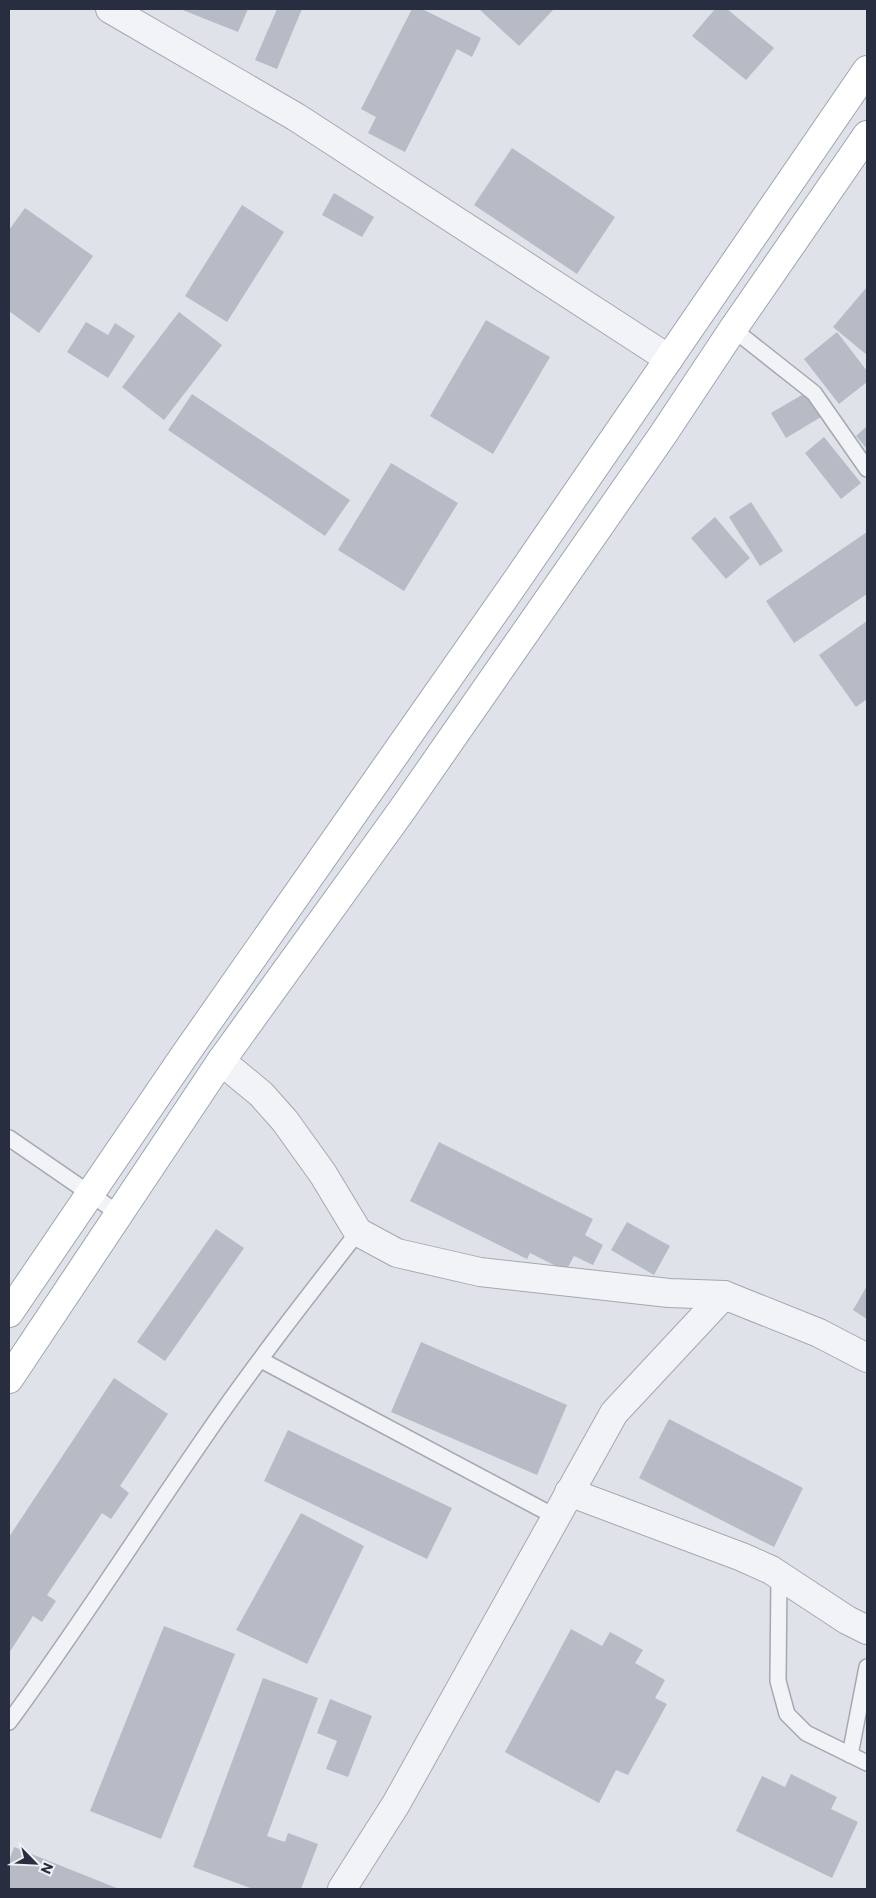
<svg xmlns="http://www.w3.org/2000/svg" width="876" height="1898" viewBox="0 0 876 1898" font-family="Commissioner,sans-serif">
<style>
.building{fill:#b6bbc5}
.lines{fill:none;stroke-linecap:round;stroke-linejoin:round}
.service-casing{stroke:#a4a8b3;stroke-width:18}
.minor-casing{stroke:#a4a8b3;stroke-width:30}
.primary-casing{stroke:#9ea5b4;stroke-width:30}
.service{stroke:#f2f3f7;stroke-width:15}
.minor{stroke:#f2f3f7;stroke-width:28}
.primary{stroke:#fff;stroke-width:28}
</style>
<rect width="100%" height="100%" fill="#dfe2e9"/>
<g class="building">
<path d="M180 9H248L238 32Z"/>
<path d="M277 9H302L277 69 255 60Z"/>
<path d="M412 9H422L481 38 472 57 457 49 405 152 368 133 376 117 361 109Z"/>
<path d="M479 9H554L519 46Z"/>
<path d="M715 9H727L774 48 746 80 692 36Z"/>
<path d="M512 148 615 217 577 274 474 205Z"/>
<path d="M334 193 374 217 362 237 322 215Z"/>
<path d="M242 205 284 232 227 322 185 296Z"/>
<path d="M25 208 93 256 39 333 9 311V230Z"/>
<path d="M867 287V355L833 327Z"/>
<path d="M179 312 222 345 164 420 122 387Z"/>
<path d="M486 320 550 357 493 454 430 416Z"/>
<path d="M86 322 108 335 115 323 135 336 108 378 67 352Z"/>
<path d="M837 332 867 371V382L839 404 804 359Z"/>
<path d="M807 392 821 417 786 438 771 413Z"/>
<path d="M192 394 350 500 325 536 168 430Z"/>
<path d="M867 426V449L856 436Z"/>
<path d="M824 437 861 483 841 499 805 453Z"/>
<path d="M391 463 458 503 404 591 338 550Z"/>
<path d="M751 502 783 551 760 566 729 517Z"/>
<path d="M715 517 750 558 726 579 691 538Z"/>
<path d="M867 532V594L794 643 766 601Z"/>
<path d="M867 621V699L856 707 819 655Z"/>
<path d="M439 1142 593 1219 585 1235 603 1245 593 1265 574 1256 566 1271 530 1253 527 1259 410 1201Z"/>
<path d="M627 1222 670 1246 654 1275 611 1250Z"/>
<path d="M216 1229 244 1248 165 1361 137 1342Z"/>
<path d="M867 1286V1319L853 1310Z"/>
<path d="M421 1342 567 1405 537 1475 391 1412Z"/>
<path d="M114 1378 168 1414 120 1486 129 1493 111 1519 102 1513 47 1595 56 1601 42 1622 33 1616 9 1653V1537Z"/>
<path d="M669 1419 803 1488 774 1547 639 1478Z"/>
<path d="M288 1430 452 1508 427 1559 264 1481Z"/>
<path d="M301 1513 364 1546 307 1664 236 1630Z"/>
<path d="M164 1626 235 1654 161 1839 90 1811Z"/>
<path d="M571 1629 602 1646 610 1632 643 1650 635 1663 665 1680 655 1698 667 1704 628 1775 616 1770 599 1803 505 1752Z"/>
<path d="M263 1678 318 1698 267 1836 285 1842 288 1833 318 1844 301 1889H253L193 1867Z"/>
<path d="M330 1699 372 1716 348 1777 326 1769 337 1741 317 1733Z"/>
<path d="M791 1774 837 1797 831 1809 858 1822 832 1878 736 1831 762 1776 785 1787Z"/>
<path d="M14 1847 119 1889H9V1861Z"/>
</g>
<g class="lines">
<defs>
<g id="service">
<path d="M733 329 814 393 867 469"/>
<path d="M9 1138 118 1213"/>
<path d="M261 1360 556 1517"/>
<path d="M779 1576 778 1681 787 1714 806 1733 867 1763"/>
<path d="M9 1722C76 1631 137 1535 202 1441 251 1369 305 1300 358 1232"/>
<path d="M850 1755 867 1667"/>
</g>
<g id="minor">
<path d="M110 9 296 117 669 359"/>
<path d="M221 1061 261 1094 285 1121 323 1174 358 1232 397 1253 480 1272 669 1293 724 1295 819 1333 867 1358"/>
<path d="M569 1492 742 1557 771 1570 847 1620 867 1630"/>
<path d="M342 1889 396 1804 614 1413 724 1295"/>
</g>
<g id="primary">
<path d="M9 1313 184 1056 519 577 867 70"/>
<path d="M9 1379 221 1061 402 810 662 436 733 329 867 135"/>
</g>
</defs>
<use href="#service" class="service-casing"/>
<use href="#minor" class="minor-casing"/>
<use href="#primary" class="primary-casing"/>
<use href="#service" class="service"/>
<use href="#minor" class="minor"/>
<use href="#primary" class="primary"/>
</g>
<rect width="876" height="1898" fill="none" stroke="#282e40" stroke-width="20"/>
<g transform="translate(35 1863) rotate(114)" stroke="#eff1f6" stroke-width="4" paint-order="stroke">
<path d="M0-4L9 19L0 12L-9 19Z" fill="#282e40"/>
<text y="-8" font-size="14" font-weight="bold" text-anchor="middle" fill="#282e40">N</text>
</g>
</svg>
